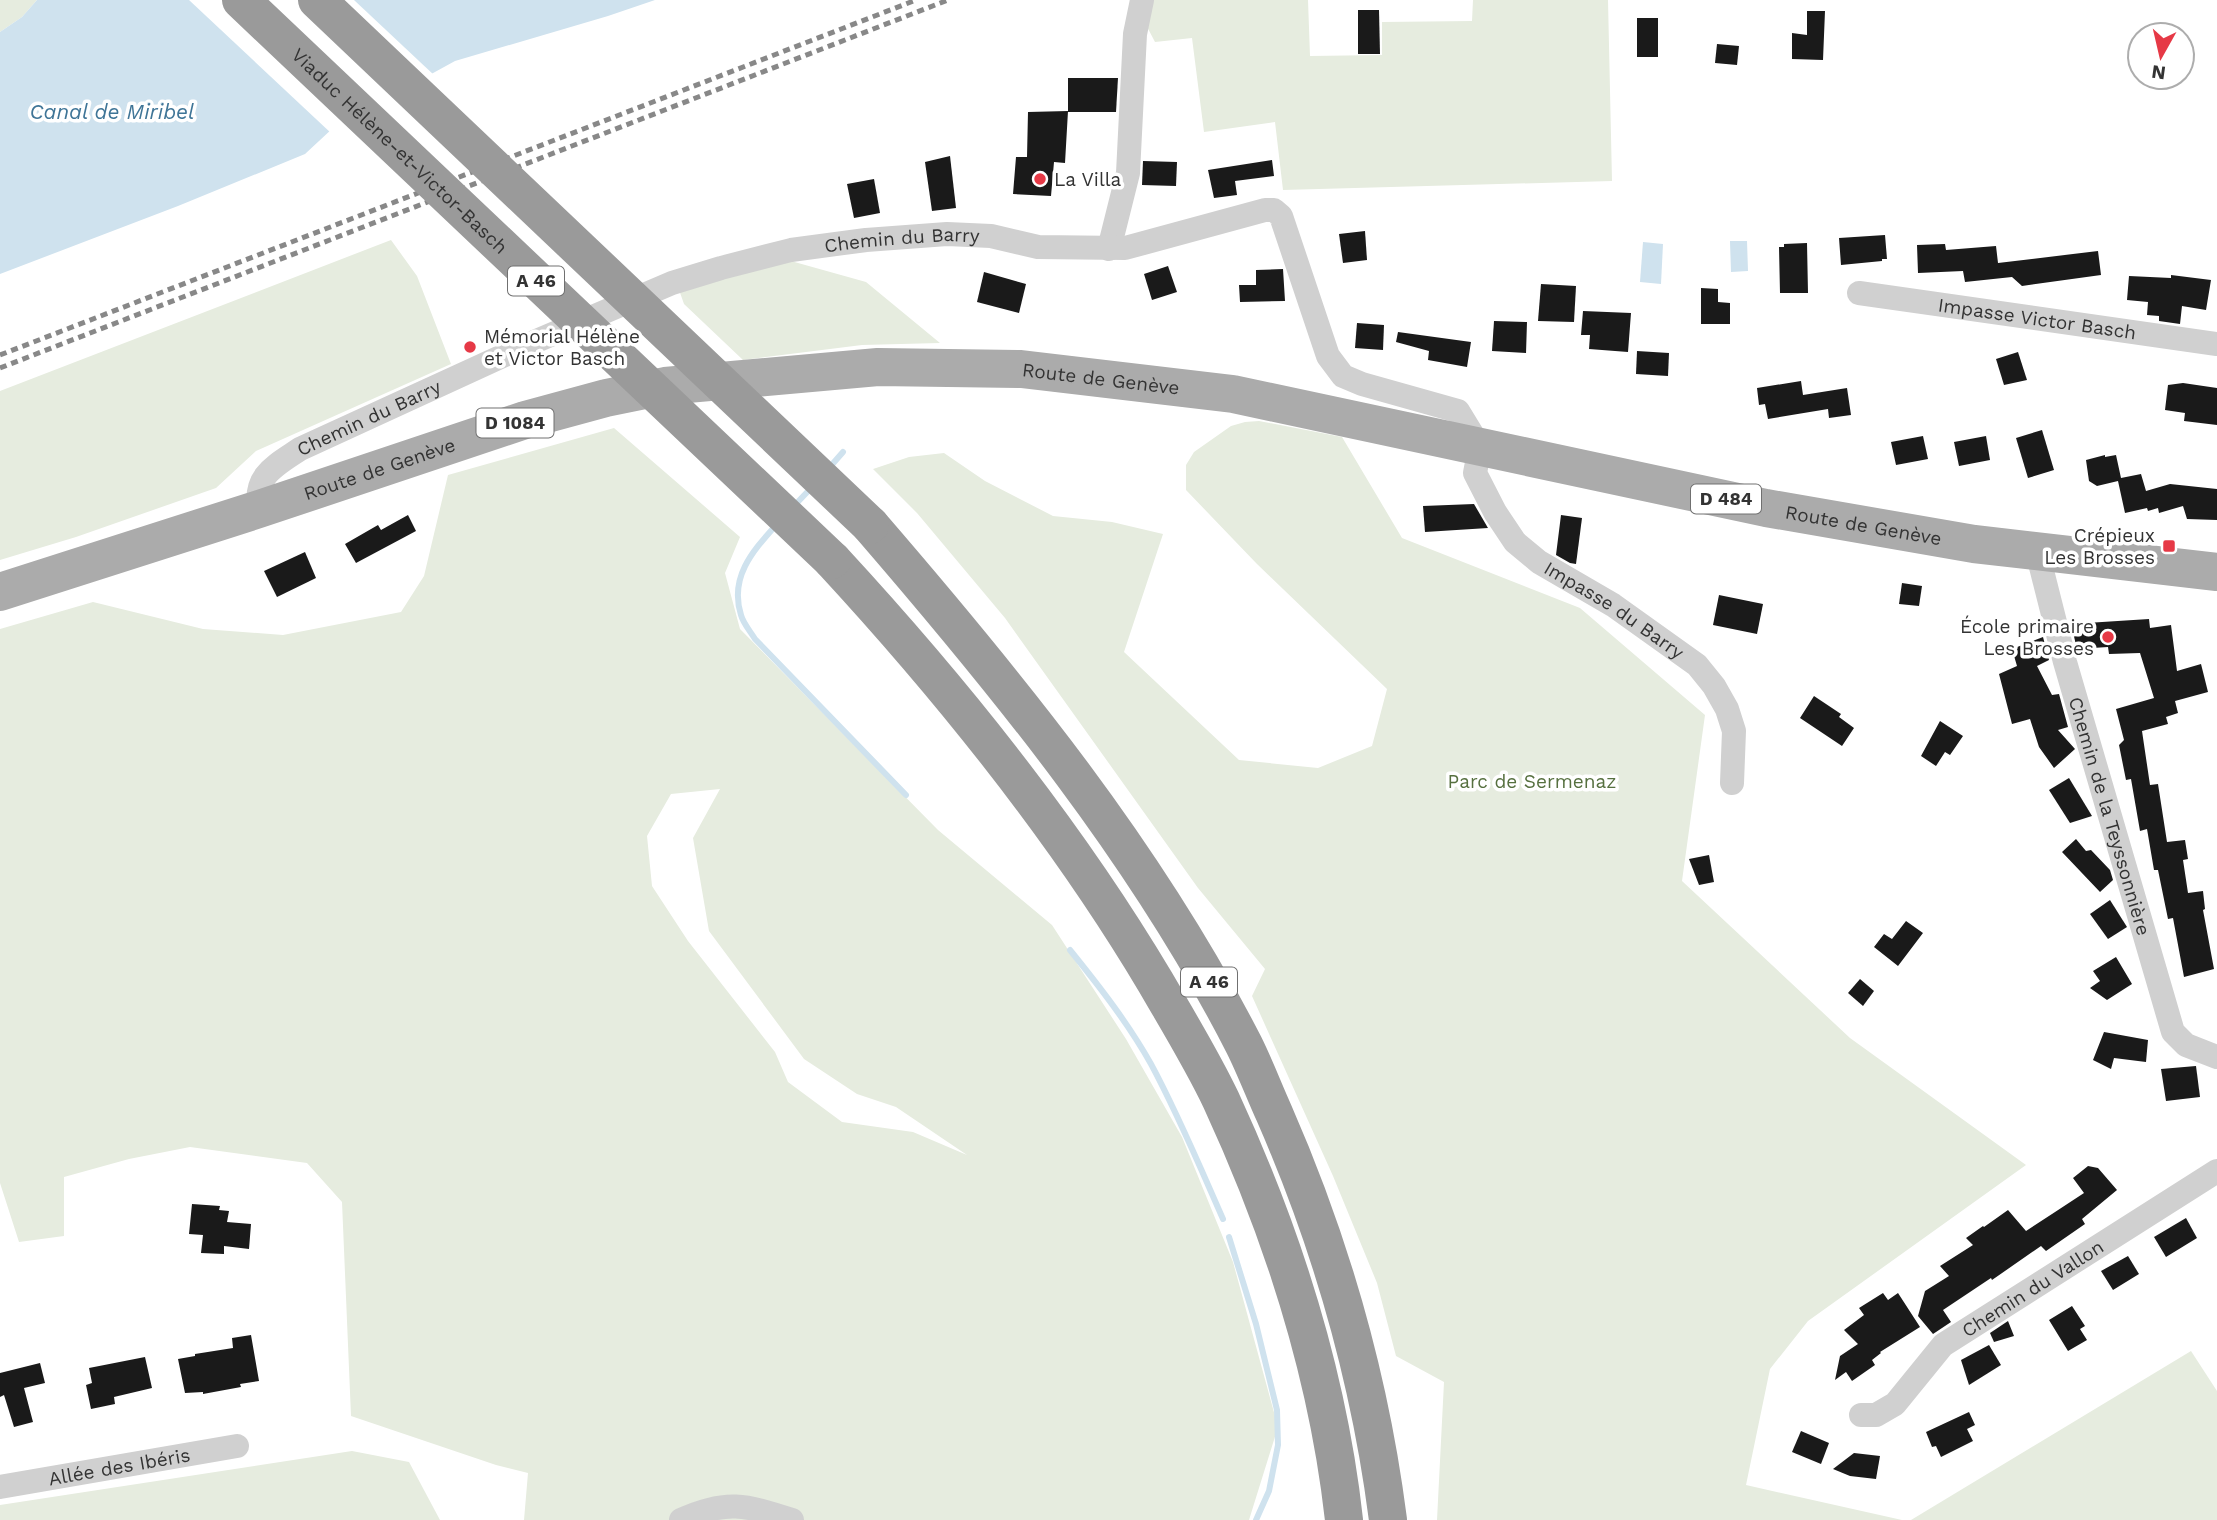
<svg xmlns="http://www.w3.org/2000/svg" width="2217" height="1520" viewBox="0 0 2217 1520" font-family="'Work Sans',sans-serif">
<style>
.green{fill:#e6ecdf;fill-rule:evenodd}
.water{fill:#cfe2ee}
.pier{fill:#fff}
.lines{fill:none;stroke-linecap:round;stroke-linejoin:round}
.stream{stroke:#cfe2ee;stroke-width:6}
.building{fill:#1a1a1a}
.street{stroke:#d0d0d0;stroke-width:24}
.primary{stroke:#ababab;stroke-width:38}
.highway{stroke:#9a9a9a;stroke-width:38}
.rail{stroke:#888;stroke-width:5;stroke-dasharray:7 5;stroke-linecap:butt}
.highway-bridge{stroke:#9a9a9a;stroke-width:38}
.poi-dot{fill:#e63946;stroke:#fff;stroke-width:2.5}
.labels{text-anchor:middle;stroke-width:7;stroke-linejoin:round;paint-order:stroke}
.shield{fill:#fff;stroke:#707070;stroke-width:2}
.shield-label{font-size:18px;font-weight:bold;fill:#333}
.street-label{font-size:19px;fill:#333;stroke:#fff}
.poi-label{font-size:19px;fill:#333;stroke:#fff;text-anchor:start}
.park-label{font-size:19px;fill:#56703f;stroke:#fff}
.water-label{font-size:21px;font-style:italic;fill:#3f7597;stroke:#fff}
</style>
<rect width="100%" height="100%" fill="#fff"/>
<g class="green">
<path d="M0 0H37L22 17 0 32Z"/>
<path d="M1151 0H1308L1310 56 1382 55V22L1472 21 1473 0H1608L1612 181 1283 190 1275 122 1204 132 1192 38 1155 42 1144 21Z"/>
<path d="M391 240 417 276 451 364 256 451 216 488 76 537 0 560V391Z"/>
<path d="M748 249 866 282 940 343 862 345 743 360 684 304 678 287Z"/>
<path d="M1259 421 1342 437 1402 538 1580 608 1705 715 1682 881 1850 1038 2026 1165 1808 1321 1770 1369 1746 1485 1902 1520H1437L1444 1382 1396 1356 1377 1283 1333 1176 1252 996 1265 969 1198 888 1005 618 917 513 873 469 909 457 944 453 985 481 1053 516 1112 522 1163 534 1124 652 1239 760 1318 768 1372 746 1387 689 1257 564 1186 490V465L1194 452 1231 426 1245 422Z"/>
<path d="M614 428 740 537 725 573 740 629 938 830 1052 925 1126 1039 1182 1137 1233 1262 1278 1427 1249 1520H524L528 1473 496 1465 351 1416 342 1202 307 1163 190 1147 129 1159 64 1177V1236L19 1242 0 1183V629L93 602 203 629 283 635 401 612 424 576 448 475ZM720 789 693 838 709 931 804 1059 857 1094 896 1107 967 1155 913 1132 842 1122 788 1082 775 1052 688 941 652 886 647 836 671 794Z"/>
<path d="M2191 1351 2217 1391V1520H1911Z"/>
<path d="M352 1451 409 1462 440 1520H0V1505Z"/>
</g>
<g class="water">
<path d="M37 0H655L608 16 455 61 333 128 305 154 178 206 0 274V32L22 17Z"/>
<path d="M1730 241H1747L1748 271 1731 272Z"/>
<path d="M1643 242 1663 244 1661 284 1640 282Z"/>
</g>
<path class="pier" d="M189 0H354L435 76 332 134Z"/>
<g class="lines">
<g class="stream">
<path d="M829 468 843 452"/>
<path d="M793 507 812 487"/>
<path d="M776 525C753 551 729 577 741 615 743 623 750 631 755 639L906 795"/>
<path d="M1070 950C1099 986 1128 1023 1151 1064 1178 1114 1200 1167 1223 1219"/>
<path d="M1229 1237 1256 1324 1277 1410 1278 1445 1269 1491 1256 1520"/>
</g>
</g>
<g class="building">
<path d="M1358 10H1379L1380 54H1358Z"/>
<path d="M1807 11H1825L1823 60 1792 59V33L1807 35Z"/>
<rect x="1637" y="18" width="21" height="39"/>
<path d="M1717 44 1739 46 1737 65 1715 63Z"/>
<path d="M1068 78H1118L1116 112H1068Z"/>
<path d="M1068 111 1065 163 1054 162 1051 196 1013 194 1016 157H1027L1028 112Z"/>
<path d="M950 156 956 208 932 211 925 162Z"/>
<path d="M1272 160 1274 176 1235 181 1237 195 1214 198 1208 170Z"/>
<path d="M1143 161 1177 162 1176 186 1142 185Z"/>
<path d="M874 179 880 213 854 218 847 184Z"/>
<path d="M1365 231 1367 260 1343 263 1339 234Z"/>
<path d="M1885 235 1887 259H1882V261L1841 265 1839 238Z"/>
<path d="M1807 243 1808 293H1780L1779 247H1784V244Z"/>
<path d="M1945 244 1946 250 1996 246 1998 263 2098 251 2101 275 2022 286 2012 277 1965 282 1963 271 1918 273 1917 245Z"/>
<path d="M1168 266 1177 292 1152 300 1144 274Z"/>
<path d="M1283 269 1285 301 1240 302 1239 285H1256V270Z"/>
<path d="M984 272 1026 284 1019 313 977 302Z"/>
<path d="M2171 275 2211 280 2206 310 2182 306 2180 324 2159 321V316L2147 315 2148 302 2127 300 2129 276 2171 278Z"/>
<path d="M1541 284 1576 286 1574 322 1538 321Z"/>
<path d="M1701 288 1718 289V302L1730 303V324H1701Z"/>
<path d="M1583 311 1631 313 1628 352 1589 349 1590 335H1581Z"/>
<path d="M1494 321 1527 322 1526 353 1492 351Z"/>
<path d="M1357 323 1384 325 1383 350 1355 348Z"/>
<path d="M1398 332 1471 342 1467 367 1428 360 1429 351 1396 342Z"/>
<path d="M1637 351 1669 353 1668 376 1636 374Z"/>
<path d="M2018 352 2027 380 2004 385 1996 359Z"/>
<path d="M1801 381 1803 395 1847 388 1851 415 1829 418 1828 409 1768 419 1765 404 1759 405 1757 388Z"/>
<path d="M2183 383 2217 388V425L2184 421 2185 413 2165 410 2168 385Z"/>
<path d="M2042 430 2054 470 2028 478 2016 438Z"/>
<path d="M1923 436 1928 459 1896 465 1891 442Z"/>
<path d="M1986 436 1990 460 1959 466 1954 442Z"/>
<path d="M2105 455V457L2116 455 2121 478 2141 474 2146 491 2170 484 2217 489V520L2187 519 2183 506 2159 513 2158 508 2148 511 2147 508 2125 513 2118 481 2097 486 2089 481 2086 460Z"/>
<path d="M1474 504 1488 528 1425 532 1423 506Z"/>
<path d="M408 515 416 531 356 563 345 544 378 525 381 530Z"/>
<path d="M1561 515 1582 518 1576 564 1570 563 1556 555Z"/>
<path d="M305 552 316 578 277 597 264 571Z"/>
<path d="M1902 583 1922 586 1919 606 1899 604Z"/>
<path d="M1719 595 1763 604 1757 634 1713 625Z"/>
<path d="M2149 619 2150 628 2171 625 2177 671 2201 664 2208 692 2175 701 2178 713 2166 717 2168 724 2142 731 2150 785 2158 784 2167 842 2185 840 2188 859 2183 860 2188 893 2203 891 2205 909 2203 910 2214 969 2184 977 2173 918 2168 919 2158 870H2154L2147 829 2140 831 2131 779 2126 780 2119 745 2124 740 2116 709 2154 698 2140 653 2109 654 2108 647 2077 649 2071 624Z"/>
<path d="M2043 637 2049 660 2037 666 2052 695 2059 694 2068 727 2058 730 2075 749 2054 768 2039 747 2030 719 2012 724 1999 674 2017 666 2012 649Z"/>
<path d="M1814 696 1841 714 1839 717 1854 728 1842 746 1800 718Z"/>
<path d="M1940 721 1963 736 1950 755 1945 752 1936 766 1921 756Z"/>
<path d="M2069 778 2092 816 2070 823 2049 790Z"/>
<path d="M2076 839 2086 851 2091 850 2110 870 2113 880 2100 892 2062 852Z"/>
<path d="M1709 855 1714 882 1699 885 1689 859Z"/>
<path d="M2110 900 2127 927 2108 939 2090 914Z"/>
<path d="M1906 921 1923 933 1898 966 1874 947 1884 934 1892 939Z"/>
<path d="M2116 957 2132 984 2107 1000 2090 988 2100 981 2093 971Z"/>
<path d="M1860 979 1874 991 1863 1006 1848 993Z"/>
<path d="M2104 1032 2148 1040 2146 1062 2114 1058 2111 1069 2093 1060Z"/>
<path d="M2196 1066 2200 1097 2166 1101 2161 1069Z"/>
<path d="M2088 1166 2098 1168 2117 1190 2082 1219 2085 1224 2046 1251 2041 1246 1992 1280 1991 1278 1943 1310 1951 1322 1933 1334 1918 1316 1925 1291 1949 1276 1940 1266 1973 1245 1966 1238 1983 1226 1984 1227 2008 1210 2026 1231 2052 1214 2084 1193 2073 1178Z"/>
<path d="M192 1204 220 1206 219 1210 229 1211 227 1222 251 1224 249 1249 224 1246V1254L201 1253 203 1235 189 1234Z"/>
<path d="M2186 1218 2197 1238 2166 1257 2154 1237Z"/>
<path d="M2128 1256 2139 1274 2113 1290 2101 1271Z"/>
<path d="M1883 1293 1888 1300 1898 1293 1920 1327 1880 1352 1881 1353 1872 1360 1875 1365 1852 1381 1846 1372 1835 1380 1840 1356 1858 1344 1844 1330 1864 1315 1859 1308Z"/>
<path d="M2072 1306 2085 1326 2080 1329 2087 1340 2068 1351 2049 1320Z"/>
<path d="M2008 1321 2014 1336 1994 1342 1990 1333Z"/>
<path d="M251 1335 259 1381 240 1384 241 1387 203 1394V1392L185 1393 178 1359 195 1356V1354L233 1348 232 1338Z"/>
<path d="M1989 1345 2001 1365 1969 1385 1961 1360Z"/>
<path d="M145 1357 152 1388 114 1397 115 1404 91 1409 86 1385 92 1383 89 1368Z"/>
<path d="M40 1363 45 1383 24 1388 33 1422 14 1427 4 1395 0 1397V1373Z"/>
<path d="M1969 1412 1975 1425 1967 1429 1973 1441 1941 1457 1936 1446 1932 1447 1926 1432Z"/>
<path d="M1801 1431 1829 1443 1821 1464 1792 1452Z"/>
<path d="M1854 1453 1880 1456 1876 1479 1850 1476 1833 1469Z"/>
</g>
<g class="lines">
<g class="street">
<path d="M1109 249 1128 173 1135 34 1142 0"/>
<path id="s1" d="M1859 293 2217 344"/>
<path id="s2" d="M259 509C254 475 275 466 300 449L520 348 672 283 721 268 791 250 866 240 947 234 991 236 1038 247 1125 248 1265 210H1274L1281 216 1328 356 1343 376 1362 384 1458 411 1480 447 1475 473 1495 512 1515 542 1539 562 1613 605 1697 665 1714 686 1727 709 1734 731 1732 783"/>
<path id="s3" d="M2037 551 2065 662 2173 1032 2186 1045 2217 1057"/>
<path id="s4" d="M1861 1415H1876L1895 1404 1943 1345 2217 1171"/>
<path id="s5" d="M0 1487 237 1446"/>
<path d="M681 1520C727 1499 745 1505 792 1520"/>
</g>
<path class="primary" id="s6" d="M0 592 259 509 525 420 606 398 665 386 878 367 1021 369 1233 394 1766 508 1974 544 2217 572"/>
<g class="highway">
<path d="M870 525C1009 686 1147 855 1244 1045 1255 1067 1264 1091 1274 1113 1331 1243 1370 1379 1388 1520"/>
<path d="M832 560C953 691 1065 830 1156 983 1178 1021 1202 1060 1221 1100 1282 1232 1328 1375 1344 1520"/>
</g>
<g class="rail">
<path d="M0 355 916 0"/>
<path d="M0 368 948 0"/>
</g>
<g class="highway-bridge">
<path id="s7" d="M241 0 832 560"/>
<path d="M317 0 870 525"/>
</g>
</g>
<g class="poi-dot">
<circle cx="1040" cy="179" r="7"/>
<circle cx="470" cy="347" r="7"/>
<rect x="2162" y="539" width="14" height="14" rx="3.5"/>
<circle cx="2108" cy="637" r="7"/>
</g>
<g class="labels">
<g class="shield">
<rect x="508" y="266.5" width="56" height="29" rx="5"/>
<rect x="476.5" y="408.5" width="77" height="29" rx="5"/>
<rect x="1691" y="484.5" width="70" height="29" rx="5"/>
<rect x="1181" y="967.5" width="56" height="29" rx="5"/>
</g>
<g class="shield-label">
<text x="536" y="287">A 46</text>
<text x="515" y="429">D 1084</text>
<text x="1726" y="505">D 484</text>
<text x="1209" y="988">A 46</text>
</g>
<g class="street-label">
<text dy="7" stroke="none"><textPath href="#s7" startOffset="219">Viaduc Hélène-et-Victor-Basch</textPath></text>
<text dy="7" stroke="none"><textPath href="#s2" startOffset="721">Chemin du Barry</textPath></text>
<text dy="7" stroke="none"><textPath href="#s1" startOffset="180">Impasse Victor Basch</textPath></text>
<text dy="7" stroke="none"><textPath href="#s6" startOffset="1134">Route de Genève</textPath></text>
<text dy="7" stroke="none"><textPath href="#s2" startOffset="154">Chemin du Barry</textPath></text>
<text dy="7" stroke="none"><textPath href="#s6" startOffset="399">Route de Genève</textPath></text>
<text dy="7" stroke="none"><textPath href="#s6" startOffset="1911">Route de Genève</textPath></text>
<text dy="7" stroke="none"><textPath href="#s2" startOffset="1671">Impasse du Barry</textPath></text>
<text dy="7" stroke="none"><textPath href="#s3" startOffset="275">Chemin de la Teyssonnière</textPath></text>
<text dy="7" stroke="none"><textPath href="#s4" startOffset="219">Chemin du Vallon</textPath></text>
<text dy="7" stroke="none"><textPath href="#s5" startOffset="121">Allée des Ibéris</textPath></text>
</g>
<g class="poi-label">
<text x="1054" y="186">La Villa</text>
<text x="484" y="343">Mémorial Hélène<tspan x="484" dy="22">et Victor Basch</tspan></text>
<text x="2155" y="542" text-anchor="end">Crépieux<tspan x="2155" dy="22">Les Brosses</tspan></text>
<text x="2094" y="633" text-anchor="end">École primaire<tspan x="2094" dy="22">Les Brosses</tspan></text>
</g>
<g class="park-label">
<text x="1532" y="788">Parc de Sermenaz</text>
</g>
<g class="water-label">
<text x="112" y="119">Canal de Miribel</text>
</g>
</g>
<g transform="translate(2161 56) rotate(188)"><circle r="33" fill="#ffffff" stroke="#adadad" stroke-width="2"/>
<path d="M0-5L12 26L0 18L-12 26Z" fill="#e63946"/>
<text y="-10" font-size="19" font-weight="bold" text-anchor="middle" fill="#333333">N</text>
</g>
</svg>
